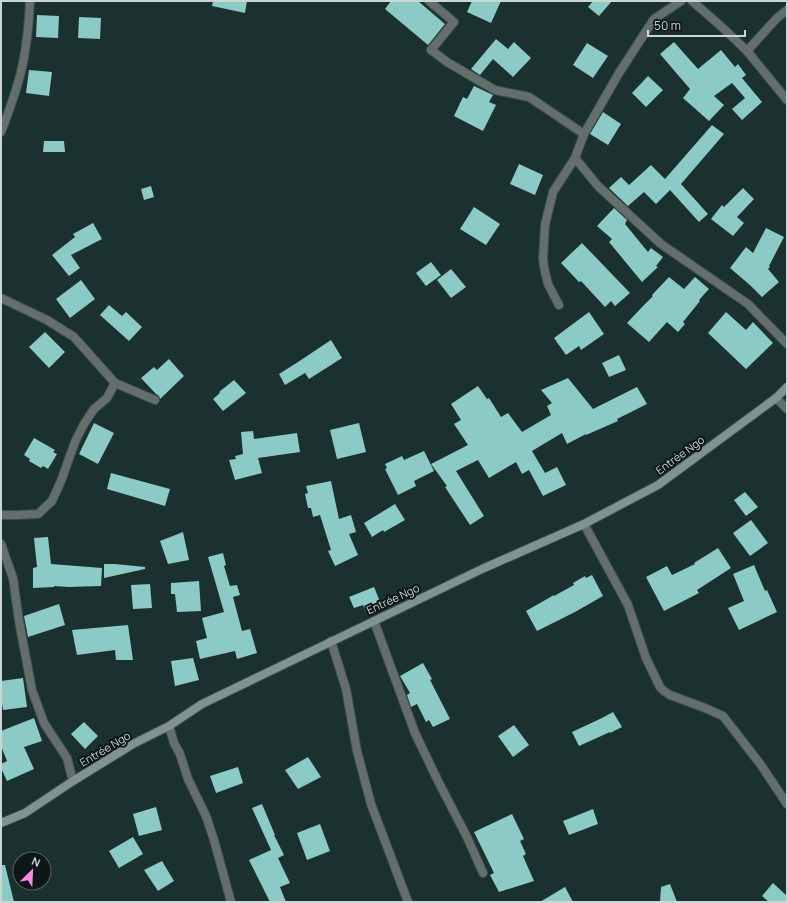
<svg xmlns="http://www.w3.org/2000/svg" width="788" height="903" viewBox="0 0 788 903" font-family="Manrope,sans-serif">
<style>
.building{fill:#8bcac5}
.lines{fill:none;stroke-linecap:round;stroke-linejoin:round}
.street-casing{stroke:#394f4d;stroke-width:10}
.secondary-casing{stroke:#394f4d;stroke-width:10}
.street{stroke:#636e6d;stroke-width:8}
.secondary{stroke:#819391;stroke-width:8}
.labels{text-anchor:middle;stroke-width:4;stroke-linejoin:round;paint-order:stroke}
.street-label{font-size:11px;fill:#c8d6d4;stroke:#0d1716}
</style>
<rect width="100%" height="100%" fill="#1a312f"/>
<g class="building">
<path d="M213 1H247L245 13 212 6Z"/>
<path d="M391 1H418L445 24 428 45 385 9Z"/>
<path d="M472 1H501L491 23 467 12Z"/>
<path d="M593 1H612L599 16 588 7Z"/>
<path d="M37 15 59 16 58 38 36 37Z"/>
<path d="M79 17 101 18 100 39 78 38Z"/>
<path d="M496 39 508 49 514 42 531 58 513 77 493 59 480 75 471 69Z"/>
<path d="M674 42 698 69 721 50 735 67 738 64 746 75 742 78 762 102 742 120 732 109 745 98 732 83 714 96 724 105 709 121 683 98 690 89 660 54Z"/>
<path d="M587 43 608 56 593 78 573 65Z"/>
<path d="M29 70 52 72 49 96 26 93Z"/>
<path d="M648 76 663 90 646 107 632 93Z"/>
<path d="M474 86 493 95 489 102 496 105 483 131 454 116 463 97 467 99Z"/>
<path d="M603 112 621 124 608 145 590 134Z"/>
<path d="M712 125 724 134 681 184 708 214 699 222 670 190 656 204 644 192 628 206 609 188 621 177 629 185 651 165 665 179Z"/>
<path d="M44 141H64L65 152H43Z"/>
<path d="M519 164 543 175 535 195 510 184Z"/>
<path d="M151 186 154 197 144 200 141 189Z"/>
<path d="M743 188 754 199 737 217 744 223 733 236 711 219 722 205 724 207Z"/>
<path d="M474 207 500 224 486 245 460 229Z"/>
<path d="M614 208 627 220 625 224 648 252 651 248 663 257 656 266 658 267 642 282 609 242 612 239 597 226Z"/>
<path d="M93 223 102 239 71 255 80 268 69 276 52 255 75 237 73 234Z"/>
<path d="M766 228 784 237 769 266 770 267 768 269 779 282 762 297 751 286 730 268 746 247 753 253Z"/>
<path d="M582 243 630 293 615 306 611 301 605 307 581 281 579 282 561 263Z"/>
<path d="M431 262 441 275 426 286 416 273Z"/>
<path d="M451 269 466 287 451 298 437 280Z"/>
<path d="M669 277 684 289 695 277 709 289 699 300 700 301 683 322 685 324 678 332 667 322 649 342 627 323 643 306 653 296 652 295Z"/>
<path d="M81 280 95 299 70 318 56 299Z"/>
<path d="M109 305 122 316 126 312 142 327 129 341 100 315Z"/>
<path d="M589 312 604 334 581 350 579 346 566 355 554 338Z"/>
<path d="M726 312 746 330 753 322 773 343 746 369 708 333Z"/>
<path d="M45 332 65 352 49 368 29 347Z"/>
<path d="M331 340 342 358 309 379 305 373 285 385 279 374 298 362Z"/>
<path d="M619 355 626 370 609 377 602 363Z"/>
<path d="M169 359 184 376 160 399 159 396 156 394 141 378 154 367 157 370Z"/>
<path d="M568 378 593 409 637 387 647 404 617 419 618 421 586 435V434L567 444 562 433 532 451 545 473 557 467 566 485 543 496 529 470 522 474 516 462 489 478 478 460 456 471 484 516 470 525 445 487 447 486 431 464 468 445 454 424 461 420 451 404 478 386 487 399 489 398 501 417 508 413 522 432 551 415 547 406 552 403 541 390Z"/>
<path d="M234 380 246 393 223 411 213 399 220 393 219 392Z"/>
<path d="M94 423 114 433 98 464 79 454Z"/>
<path d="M359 423 366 452 337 459 330 430Z"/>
<path d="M253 431 254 439 297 433 300 452 258 458 262 473 235 480 229 460 236 459 235 456 243 454 241 432Z"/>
<path d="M34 438 55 450 53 452 57 454 48 469 43 466 41 468 29 461 30 459 24 455Z"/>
<path d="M424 451 434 471 414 481 416 486 398 495 385 469 387 468 385 464 402 456 404 460Z"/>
<path d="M111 473 170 489 165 506 107 489Z"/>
<path d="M331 481 339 519 351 515 356 532 349 534 358 555 335 566 328 551 331 550 320 515 313 517 311 508H308L305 494 308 493 306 486Z"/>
<path d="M745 492 758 507 746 516 734 500Z"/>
<path d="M395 504 405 520 384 532 383 530 372 537 364 523Z"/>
<path d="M751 520 768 543 750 556 733 533Z"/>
<path d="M183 532 189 560 168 564 160 541Z"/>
<path d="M48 537 51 564 102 568 101 586 68 587 54 586V587L33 588V568L37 567 34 538Z"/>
<path d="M718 548 731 568 697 590 699 593 664 611 646 577 667 566 672 575 695 564 694 563Z"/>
<path d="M223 553 226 565 224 566 230 586 237 585 240 595 233 597 242 631 250 629 257 653 237 659 235 651 200 659 196 641 207 638 202 618 224 612 208 557Z"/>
<path d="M104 564H115L145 567V569L104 578Z"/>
<path d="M754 565 765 591 767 590 777 612 739 630 728 608 744 601 733 574Z"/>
<path d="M592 575 603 596 575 612 537 631 526 611 554 595V596L574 585 573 583 585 576 586 578Z"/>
<path d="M199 581 201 611 177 612 175 594H171V583Z"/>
<path d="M150 584 152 608 133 609 131 585Z"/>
<path d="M374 587 381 604 366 611 363 605 354 608 349 597Z"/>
<path d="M59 604 65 625 28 637 24 616Z"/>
<path d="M128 625 133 660H116L115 650 77 655 72 630Z"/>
<path d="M193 658 199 680 175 686 171 661Z"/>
<path d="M423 663 432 679 430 680 450 719 433 727 429 720 426 722 417 704 411 707 407 695 410 693 400 676Z"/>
<path d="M23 678 27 707 3 710 1 696V681Z"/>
<path d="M613 712 622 727 610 733V732L579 746 572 732 602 718Z"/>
<path d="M34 718 42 741 24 747 34 769 7 781 1 768V764L7 761 1 746V731Z"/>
<path d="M84 722 98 736 85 749 71 734Z"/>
<path d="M514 725 529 745 513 757 498 736Z"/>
<path d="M308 757 321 777 298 789 285 770Z"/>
<path d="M238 767 243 783 216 793 210 776Z"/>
<path d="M262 804 275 835H274L284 855 278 858 290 883 280 887 286 902H270L249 860 271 850 252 808Z"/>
<path d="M156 807 162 830 139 836 133 814Z"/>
<path d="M593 809 598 824 569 835 563 821Z"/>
<path d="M512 814 524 839 520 841 526 854 523 856 534 881 499 892 490 875 494 873 474 832Z"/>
<path d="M320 824 330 851 307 860 297 833Z"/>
<path d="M133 837 143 854 119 868 109 851Z"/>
<path d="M162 861 174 881 158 891 144 870Z"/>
<path d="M1 865H5L14 902H2L1 898Z"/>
<path d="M773 883 787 896V902H769L762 896Z"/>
<path d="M670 884 677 902H660L661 887Z"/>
<path d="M565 887 573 902H540Z"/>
</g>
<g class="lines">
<defs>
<g id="street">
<path d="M429 1 454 22 431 50 447 62 495 90 529 97 584 134"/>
<path d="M692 1 723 28 747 51 787 100"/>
<path d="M747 51 777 18 787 10"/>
<path d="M1 132C10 109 18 87 23 63 27 43 29 22 30 1"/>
<path d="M575 158 598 186 661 244 748 304 787 344"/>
<path d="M1 298 47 320 74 337 115 383 155 400"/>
<path d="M559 305 548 284 545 272 543 259 545 225 553 192 575 158 584 134 619 73 654 19 681 1"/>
<path d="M776 398 787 409"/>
<path d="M1 515H16L38 514 52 501 61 481 75 442 84 424 94 409 107 398 115 383"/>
<path d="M584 524 628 605 646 658 660 687 664 691 670 695 705 708 723 716 761 765 787 804"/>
<path d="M1 544 13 578 19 621 32 690 44 723 67 758 73 781"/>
<path d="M374 621 415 733 438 781 467 837 483 873"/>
<path d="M331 641 346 689 357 751 371 804 408 902"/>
<path d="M169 726 174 743 180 754 188 779 206 816 214 840 231 902"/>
</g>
<path id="secondary" d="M1 823 25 813 73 781 133 744 169 726 202 704 482 569 584 524 658 485 776 398 787 387"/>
</defs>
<use href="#street" class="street-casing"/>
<use href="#secondary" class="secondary-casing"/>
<use href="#street" class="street"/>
<use href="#secondary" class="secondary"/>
</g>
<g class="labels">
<g class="street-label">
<text transform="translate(680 455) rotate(-36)" y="4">Entrée Ngo</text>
<text transform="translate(393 599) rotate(-25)" y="4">Entrée Ngo</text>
<text transform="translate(105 749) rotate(-31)" y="4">Entrée Ngo</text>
</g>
</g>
<rect width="788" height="903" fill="none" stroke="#c8d6d4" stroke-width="4"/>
<g transform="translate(32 871) rotate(24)"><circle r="19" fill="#0d1716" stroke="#586362"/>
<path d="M0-3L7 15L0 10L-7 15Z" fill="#fd86e2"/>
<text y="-6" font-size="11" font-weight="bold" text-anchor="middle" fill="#c8d6d4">N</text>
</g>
<path d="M648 30v6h97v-6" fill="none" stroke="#c8d6d4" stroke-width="2"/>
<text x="654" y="30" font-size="12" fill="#c8d6d4" stroke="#0d1716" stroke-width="3" paint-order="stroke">50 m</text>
</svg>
